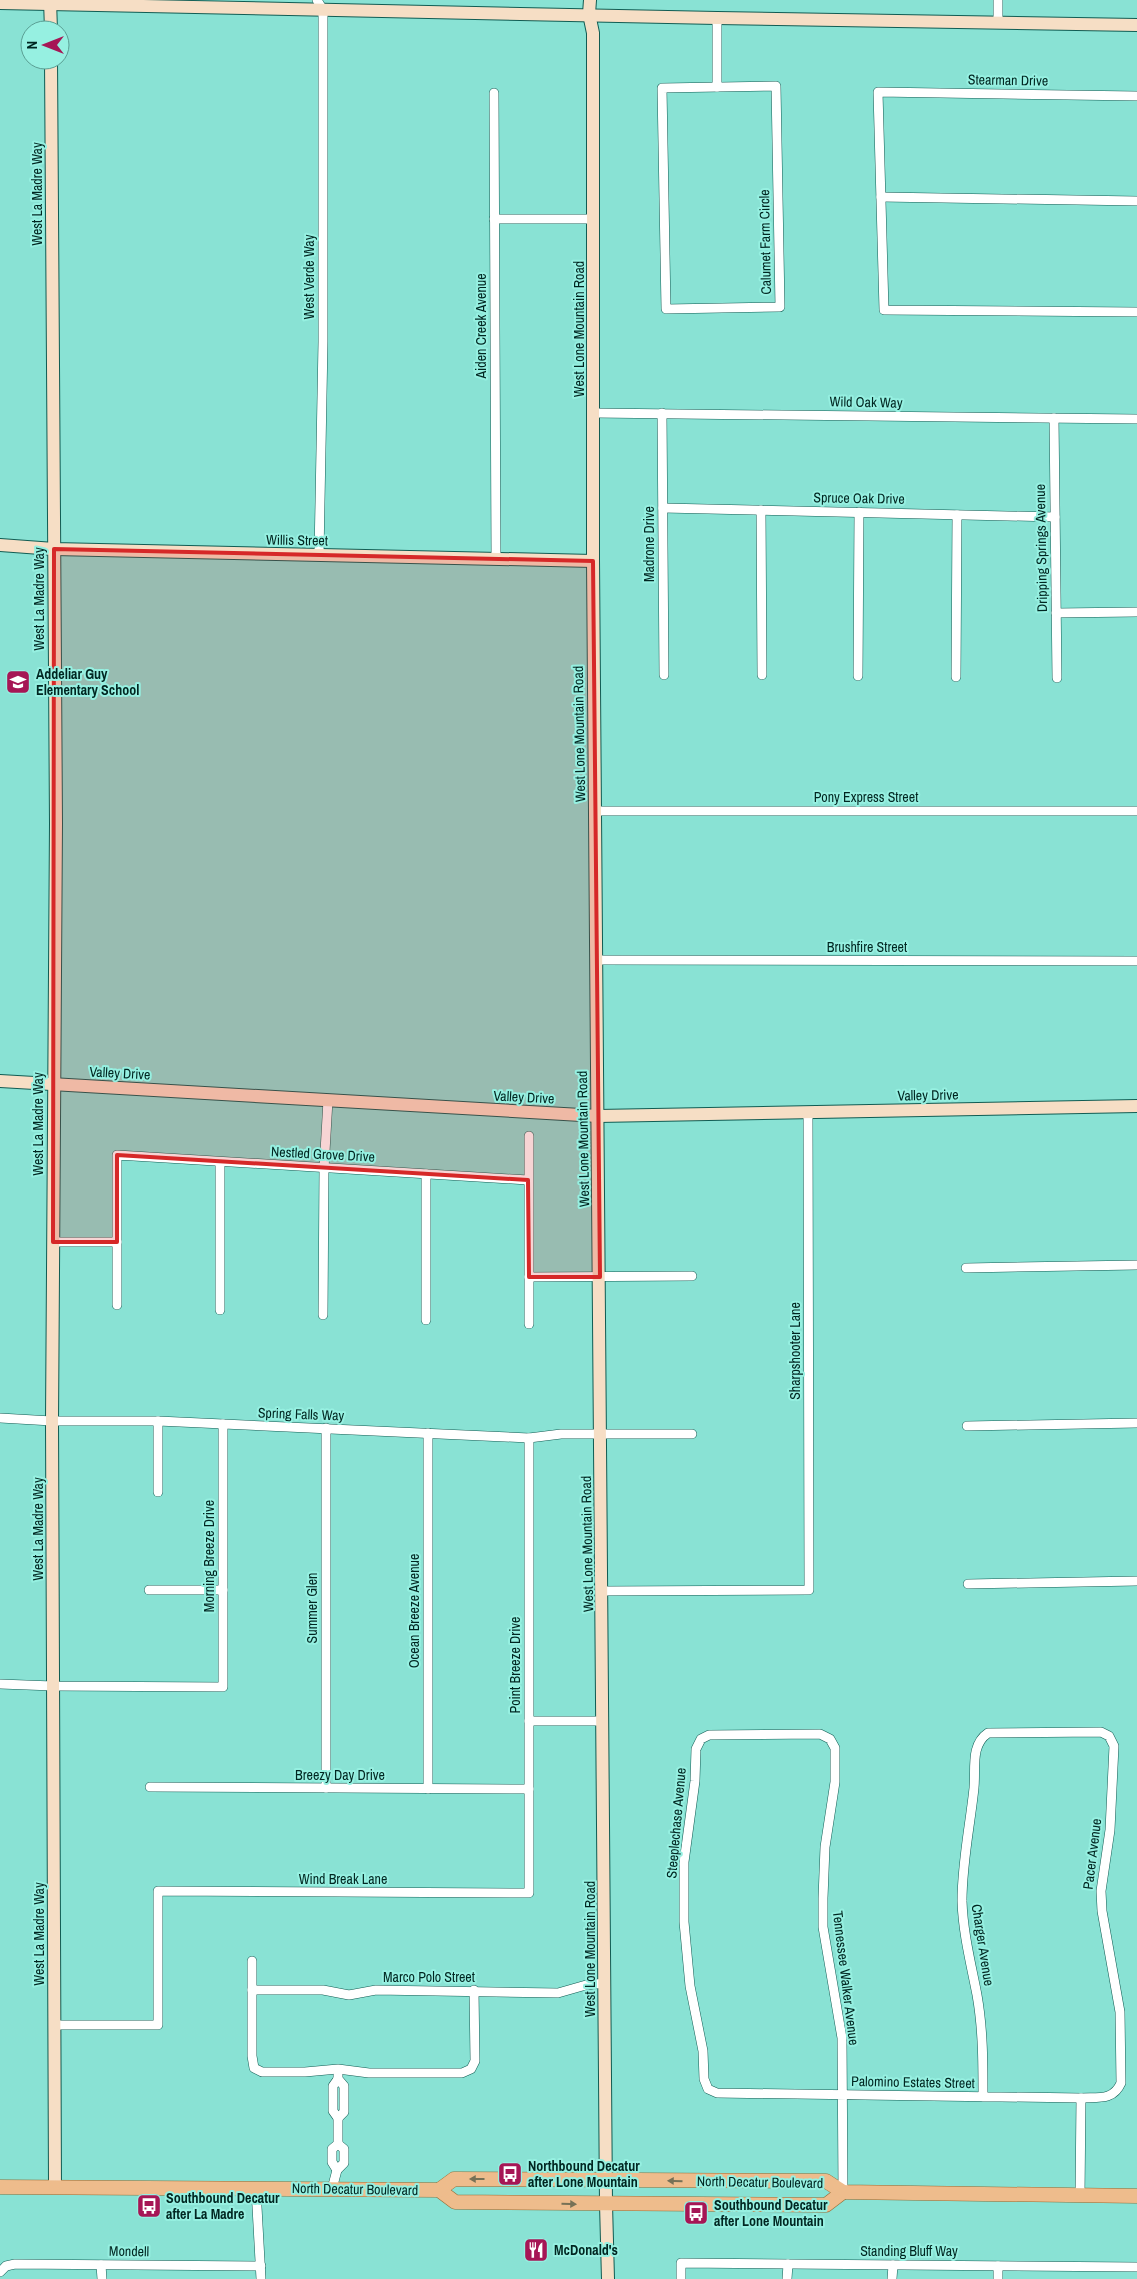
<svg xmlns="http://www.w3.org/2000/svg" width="1137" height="2279" viewBox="0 0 1137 2279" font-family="'Archivo Narrow',sans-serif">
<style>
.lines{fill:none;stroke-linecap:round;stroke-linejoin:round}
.street-casing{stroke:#115c53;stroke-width:10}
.secondary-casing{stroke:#115c53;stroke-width:14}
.primary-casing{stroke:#936b34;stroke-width:15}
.street{stroke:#fff;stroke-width:9}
.secondary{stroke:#f6dec5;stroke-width:12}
.primary{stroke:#eebc8c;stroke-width:14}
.oneway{fill:#777156}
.marked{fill:#d62828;fill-opacity:0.2;stroke:#d62828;stroke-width:4;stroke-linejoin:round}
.labels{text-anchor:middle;stroke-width:4;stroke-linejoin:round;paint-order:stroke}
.street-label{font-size:14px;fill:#002621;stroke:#96f0e1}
.poi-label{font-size:14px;font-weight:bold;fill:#002621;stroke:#96f0e1;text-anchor:start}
</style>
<rect width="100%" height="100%" fill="#89e2d4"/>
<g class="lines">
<defs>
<g id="street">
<path d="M317 0 323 10V342L319 555"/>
<path d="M717 18V87"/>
<path d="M998 23V0"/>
<path d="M776 86 780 307 666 309 662 88Z"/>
<path d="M494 93 496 559"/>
<path d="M1137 96 878 92 884 310 1137 312"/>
<path d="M881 197 1137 201"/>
<path d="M494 219H594"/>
<path d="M594 413 1137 419"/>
<path d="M662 413 664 675"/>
<path d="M1054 418 1057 678"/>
<path d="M663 508 1055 517"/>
<path d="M761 510 762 675"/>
<path d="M1056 613 1137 612"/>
<path d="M858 676 859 512"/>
<path d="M956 677 957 515"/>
<path d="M595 811H1137"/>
<path d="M597 960 1137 961"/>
<path d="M53 1242H117"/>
<path d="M966 1268 1137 1265"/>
<path d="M529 1277 692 1276"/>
<path d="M117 1305V1155L528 1180"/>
<path d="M220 1310V1162"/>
<path d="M323 1315 324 1169 328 1100"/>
<path d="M426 1320V1174"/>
<path d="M529 1324V1136"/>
<path d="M0 1418 52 1421H158L529 1438 561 1434H692"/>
<path d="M967 1426 1137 1423"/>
<path d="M326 1428V1788"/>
<path d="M428 1433V1789"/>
<path d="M158 1492V1421"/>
<path d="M968 1584 1137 1581"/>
<path d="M149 1590H223"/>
<path d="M602 1591 809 1590 808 1112"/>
<path d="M0 1684 53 1686 223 1687V1424"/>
<path d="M529 1721H603"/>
<path d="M150 1787 529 1789"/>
<path d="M252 1961V2056L254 2068 262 2072H305L338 2069 369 2073H462L471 2069 475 2061 474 1990"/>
<path d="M252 1990H323L349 1995 376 1990 558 1993 586 1985 605 1983"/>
<path d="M54 2025H158V1891L529 1893V1438"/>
<path d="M338 2118 344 2112V2086L338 2079V2075"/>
<path d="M337 2170 332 2162V2149L338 2144V2118L333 2111V2086L338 2079"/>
<path d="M256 2189 261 2279"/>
<path d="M332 2189 337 2170 344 2163V2149L338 2144"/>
<path d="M843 2192 842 2038 823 1927V1898L825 1847 835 1782V1748L830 1739 820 1734 709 1735 701 1739 696 1749 695 1781 684 1862V1922L690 1986 703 2051 704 2079 708 2089 717 2093 1081 2098C1098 2097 1113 2101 1121 2083L1120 2012 1102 1911 1101 1891 1110 1830 1114 1746 1109 1736 1101 1732 988 1733C970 1745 976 1769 974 1788 970 1826 962 1863 962 1901 963 1933 971 1964 977 1995 983 2029 983 2062 983 2097"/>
<path d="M1080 2196 1081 2098"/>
<path d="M101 2265 102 2279"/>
<path d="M0 2272 6 2266 15 2264 261 2266"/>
<path d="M681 2279V2263L1137 2267"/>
<path d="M787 2279 788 2264"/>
<path d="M892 2279 893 2265"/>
<path d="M998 2279V2266"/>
</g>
<g id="secondary">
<path d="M50 0 51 30"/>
<path d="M590 0 589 14 593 33V561L606 2204 608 2279"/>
<path d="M0 3 717 18 1137 25"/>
<path d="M51 60 56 823 52 1421 55 2187"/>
<path d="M0 545 54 549 593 561"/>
<path d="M0 1081 598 1116 1137 1106"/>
</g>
<g id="primary">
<path d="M0 2187 439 2190 455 2202 826 2205 843 2192"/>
<path d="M439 2190 454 2179 826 2181 843 2192 1137 2196"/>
</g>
</defs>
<use href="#street" class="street-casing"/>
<use href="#secondary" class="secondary-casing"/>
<use href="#primary" class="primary-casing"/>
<use href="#street" class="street"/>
<use href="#secondary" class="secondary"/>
<use href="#primary" class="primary"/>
</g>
<defs><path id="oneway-solid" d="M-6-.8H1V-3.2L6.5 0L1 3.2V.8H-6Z" transform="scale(1.25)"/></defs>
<g class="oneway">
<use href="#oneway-solid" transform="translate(477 2179) rotate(-180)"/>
<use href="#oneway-solid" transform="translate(675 2181) rotate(-179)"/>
<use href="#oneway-solid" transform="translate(569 2204) rotate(1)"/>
</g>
<path class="marked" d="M54 549 593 561 600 1277H529L528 1180 117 1155V1242H53Z"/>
<defs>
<symbol id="school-square" viewBox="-11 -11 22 22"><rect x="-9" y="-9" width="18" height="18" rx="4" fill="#a61655" stroke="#96f0e1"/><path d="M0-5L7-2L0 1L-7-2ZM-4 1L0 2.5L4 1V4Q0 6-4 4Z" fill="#fff"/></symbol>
<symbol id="bus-square" viewBox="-11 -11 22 22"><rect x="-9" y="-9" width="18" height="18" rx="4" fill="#a61655" stroke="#96f0e1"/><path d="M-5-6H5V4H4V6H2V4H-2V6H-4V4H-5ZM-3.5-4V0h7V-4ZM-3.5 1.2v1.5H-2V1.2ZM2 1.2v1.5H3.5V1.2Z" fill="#fff"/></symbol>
<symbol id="restaurant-square" viewBox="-11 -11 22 22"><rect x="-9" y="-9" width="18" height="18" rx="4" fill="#a61655" stroke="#96f0e1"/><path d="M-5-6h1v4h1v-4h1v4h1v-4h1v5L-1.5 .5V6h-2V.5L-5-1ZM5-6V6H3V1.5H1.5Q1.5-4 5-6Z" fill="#fff"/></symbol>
</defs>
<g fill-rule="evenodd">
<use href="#school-square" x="4" y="668" width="28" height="28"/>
<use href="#bus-square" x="496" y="2160" width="28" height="28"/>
<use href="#bus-square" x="135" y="2192" width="28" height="28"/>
<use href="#bus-square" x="682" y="2199" width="28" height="28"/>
<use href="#restaurant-square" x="522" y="2236" width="28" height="28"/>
</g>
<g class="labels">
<g class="street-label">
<text transform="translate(1008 80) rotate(1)" y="5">Stearman Drive</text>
<text transform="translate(37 194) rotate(-90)" y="5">West La Madre Way</text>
<text transform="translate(765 242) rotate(-91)" y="5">Calumet Farm Circle</text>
<text transform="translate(309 277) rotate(-90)" y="5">West Verde Way</text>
<text transform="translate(481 326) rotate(-90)" y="5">Aiden Creek Avenue</text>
<text transform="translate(579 329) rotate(-90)" y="5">West Lone Mountain Road</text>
<text transform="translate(866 402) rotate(1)" y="5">Wild Oak Way</text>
<text transform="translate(859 498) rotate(1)" y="5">Spruce Oak Drive</text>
<text transform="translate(297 540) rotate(1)" y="5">Willis Street</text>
<text transform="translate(649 544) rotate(-90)" y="5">Madrone Drive</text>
<text transform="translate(1041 548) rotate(-91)" y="5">Dripping Springs Avenue</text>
<text transform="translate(39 599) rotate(-90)" y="5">West La Madre Way</text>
<text transform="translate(579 734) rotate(-91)" y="5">West Lone Mountain Road</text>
<text x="866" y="802">Pony Express Street</text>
<text x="867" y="952">Brushfire Street</text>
<text transform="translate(120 1073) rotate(3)" y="5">Valley Drive</text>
<text transform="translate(928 1095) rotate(-1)" y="5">Valley Drive</text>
<text transform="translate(524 1097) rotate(3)" y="5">Valley Drive</text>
<text transform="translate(38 1124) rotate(-90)" y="5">West La Madre Way</text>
<text transform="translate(583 1139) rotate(-91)" y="5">West Lone Mountain Road</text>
<text transform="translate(323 1154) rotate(3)" y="5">Nestled Grove Drive</text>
<text transform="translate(795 1351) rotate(-90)" y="5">Sharpshooter Lane</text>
<text transform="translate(301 1414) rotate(2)" y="5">Spring Falls Way</text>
<text transform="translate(38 1529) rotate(-90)" y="5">West La Madre Way</text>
<text transform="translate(587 1544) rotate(-91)" y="5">West Lone Mountain Road</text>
<text transform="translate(209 1556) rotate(-90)" y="5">Morning Breeze Drive</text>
<text transform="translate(312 1608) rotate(-90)" y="5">Summer Glen</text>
<text transform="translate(414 1611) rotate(-90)" y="5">Ocean Breeze Avenue</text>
<text transform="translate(515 1665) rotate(-90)" y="5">Point Breeze Drive</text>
<text x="340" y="1780">Breezy Day Drive</text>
<text transform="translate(676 1823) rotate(-85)" y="5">Steeplechase Avenue</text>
<text transform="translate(1092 1854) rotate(-83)" y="5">Pacer Avenue</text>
<text x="343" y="1884">Wind Break Lane</text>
<text transform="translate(39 1934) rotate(-90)" y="5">West La Madre Way</text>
<text transform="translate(983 1945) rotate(81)" y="5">Charger Avenue</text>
<text transform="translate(590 1949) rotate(-90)" y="5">West Lone Mountain Road</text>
<text x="429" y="1982">Marco Polo Street</text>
<text transform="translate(846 1978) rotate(83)" y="5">Tennessee Walker Avenue</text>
<text transform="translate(913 2082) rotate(1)" y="5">Palomino Estates Street</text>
<text transform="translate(760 2182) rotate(1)" y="5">North Decatur Boulevard</text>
<text transform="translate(355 2189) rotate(1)" y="5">North Decatur Boulevard</text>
<text transform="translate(129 2251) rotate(1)" y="5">Mondell</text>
<text x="909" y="2256">Standing Bluff Way</text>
</g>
<g class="poi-label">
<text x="36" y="679">Addeliar Guy<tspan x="36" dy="16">Elementary School</tspan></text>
<text x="528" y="2171">Northbound Decatur<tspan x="528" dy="16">after Lone Mountain</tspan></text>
<text x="166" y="2203">Southbound Decatur<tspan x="166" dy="16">after La Madre</tspan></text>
<text x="714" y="2210">Southbound Decatur<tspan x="714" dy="16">after Lone Mountain</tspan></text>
<text x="554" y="2255">McDonald's</text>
</g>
</g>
<g transform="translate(45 45) rotate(270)"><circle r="24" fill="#96f0e1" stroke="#5a9f94"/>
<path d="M0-4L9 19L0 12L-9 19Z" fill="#a61655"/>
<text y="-8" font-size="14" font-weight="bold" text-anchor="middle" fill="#002621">N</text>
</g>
</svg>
